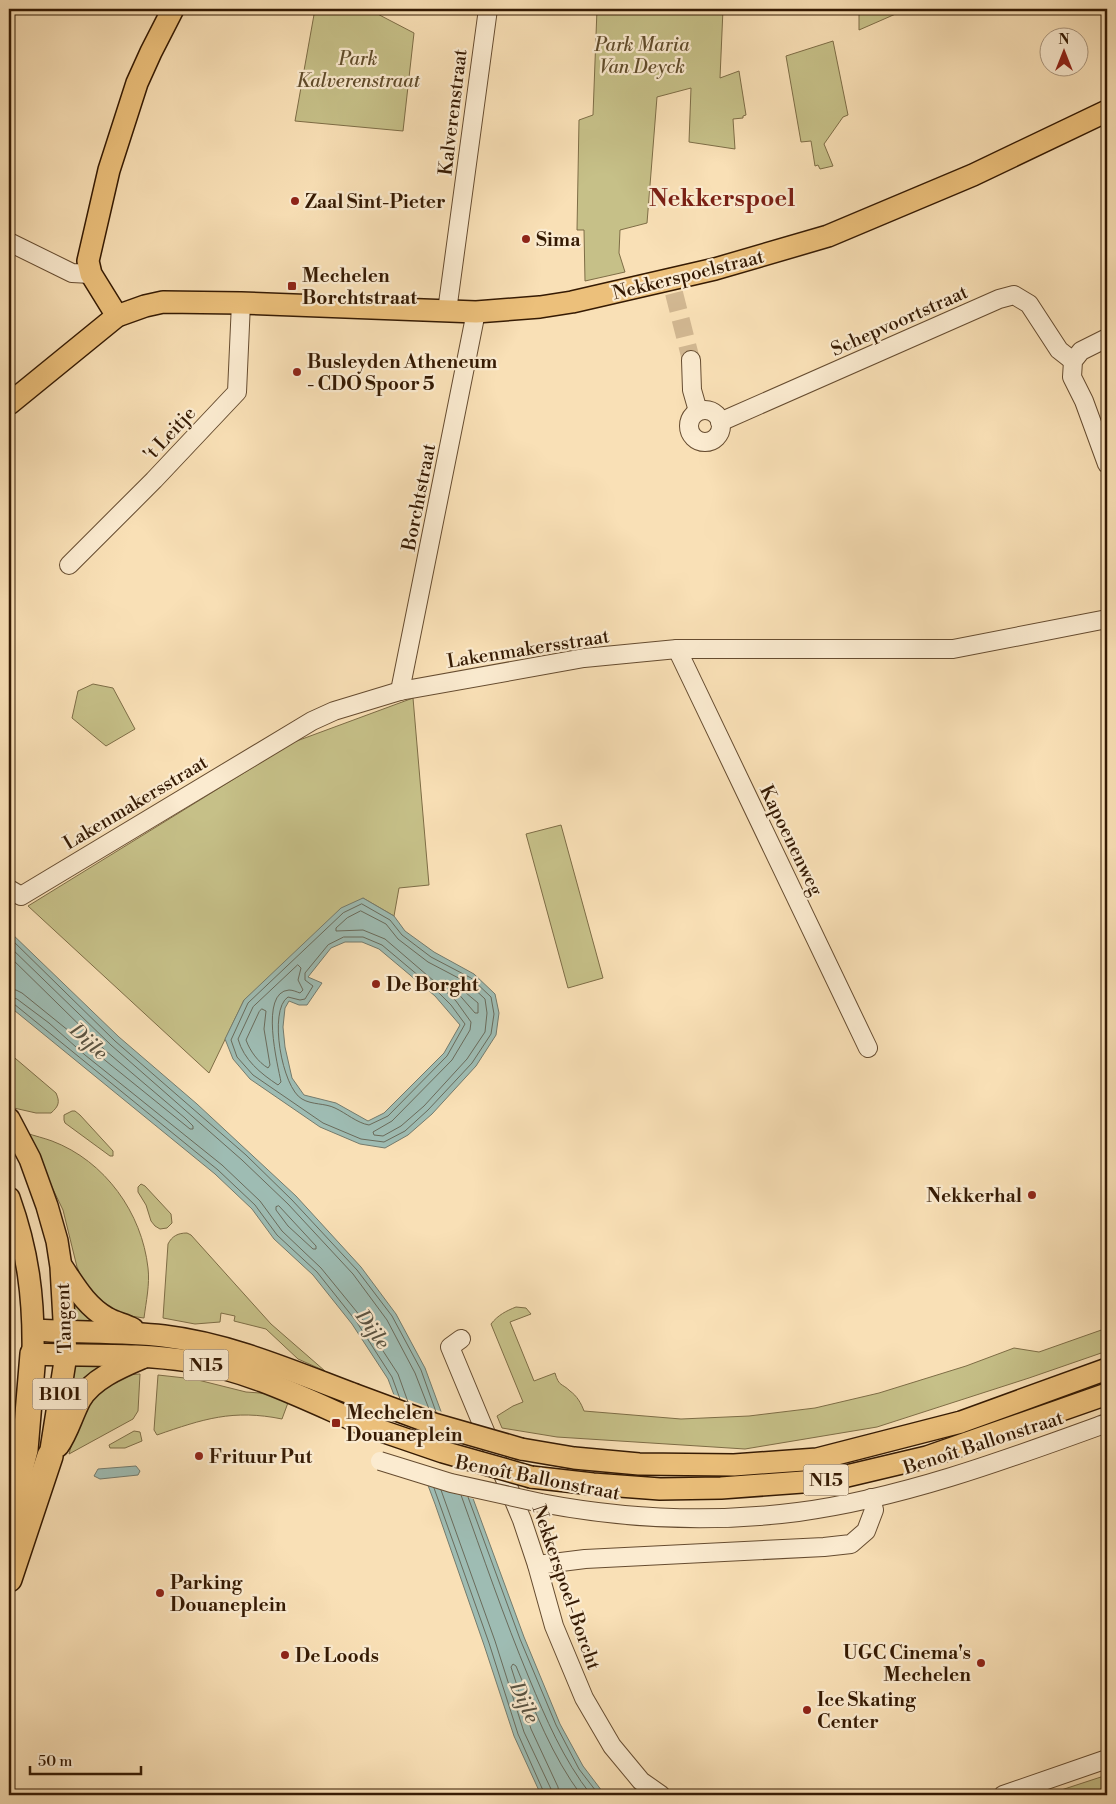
<svg xmlns="http://www.w3.org/2000/svg" width="1116" height="1804" viewBox="0 0 1116 1804" font-family="'Libre Bodoni',serif">
<style>
.green{fill:#c6c088;stroke:#7e6d46}
.water{fill:#9ebcb3;stroke:#747b6d;fill-rule:evenodd}
.pier{fill:#f9e0b6}
.lines{fill:none;stroke-linecap:round;stroke-linejoin:round}
.shore{stroke:#6a6b5b;stroke-width:1}
.minor-tunnel{stroke:#d2b892;stroke-width:18;stroke-dasharray:18 9;stroke-linecap:butt}
.minor-casing{stroke:#664c30;stroke-width:20}
.major-casing{stroke:#351a03;stroke-width:24}
.highway-casing{stroke:#351a03;stroke-width:28}
.minor{stroke:#fbebd0;stroke-width:18}
.major{stroke:#ecc07b;stroke-width:21}
.highway{stroke:#ecc07b;stroke-width:25}
.minor-bridge-casing{stroke:#664c30;stroke-width:20;stroke-linecap:butt}
.major-bridge-casing{stroke:#351a03;stroke-width:24;stroke-linecap:butt}
.minor-bridge{stroke:#fbebd0;stroke-width:18}
.major-bridge{stroke:#ecc07b;stroke-width:21}
.poi-dot{fill:#8f2418;stroke:#fbebd0;stroke-width:2}
.labels{text-anchor:middle;stroke-width:4.5;stroke-linejoin:round;paint-order:stroke}
.shield{fill:#fbebd0;stroke:#705940;stroke-width:1}
.shield-label{font-size:18px;font-weight:bold;fill:#351a03}
.park-label{font-size:19px;font-style:italic;fill:#604c2b;stroke:#fbebd0}
.street-label{font-size:19px;fill:#351a03;stroke:#fbebd0}
.poi-label{font-size:19px;font-weight:bold;fill:#351a03;stroke:#fbebd0;text-anchor:start}
.water-label{font-size:20px;font-style:italic;fill:#5a5341;stroke:#fbebd0}
.district-label{font-size:24px;font-weight:bold;fill:#7a1f14;stroke:#fbebd0}
</style>
<rect width="100%" height="100%" fill="#f9e0b6"/>
<filter id="stains"><feTurbulence type="fractalNoise" baseFrequency=".004" numOctaves="4"/><feColorMatrix values="0 0 0 0 .2 0 0 0 0 .09 0 0 0 0 .02 0 0 0 .5 -.17"/></filter>
<radialGradient id="worn" r=".72"><stop offset=".6" stop-color="#630" stop-opacity="0"/><stop offset="1" stop-color="#630" stop-opacity=".3"/></radialGradient>
<g class="green">
<path d="M315 9H368L414 33 403 131 295 121Z"/>
<path d="M597 9H723L720 78 739 71 746 115 743 116V118L733 119 735 149 689 142 691 88 657 97 647 223 620 230 619 253 625 272 585 281 584 230H577L579 120 593 115Z"/>
<path d="M859 9H907L859 30Z"/>
<path d="M833 41 848 115 843 117 824 144 833 166 820 169 818 165 815 166 811 141 801 142 786 56Z"/>
<path d="M93 684 113 688 135 729 106 746 72 718 78 691Z"/>
<path d="M413 698 429 885 399 888 394 916 363 898 244 1000 209 1073 28 906 294 742Z"/>
<path d="M561 825 603 978 568 988 526 834Z"/>
<path d="M9 1053 56 1093C60 1102 59 1106 51 1113H36L14 1108 9 1099Z"/>
<path d="M72 1111H75L80 1115 113 1151V1156H110L65 1123 64 1120V1115Z"/>
<path d="M26 1133C35 1136 44 1138 52 1141 105 1161 142 1213 148 1268 150 1284 146 1302 144 1318L116 1314 86 1288 77 1267 63 1210Z"/>
<path d="M141 1184 145 1186 171 1214 172 1223 167 1228 160 1229 155 1226 151 1221 146 1205 138 1192V1187Z"/>
<path d="M187 1233 191 1235 271 1324 325 1371 298 1359 266 1329 234 1321 235 1316 221 1313 220 1322 195 1324 163 1318 168 1244C172 1236 178 1233 187 1233Z"/>
<path d="M72 1298 98 1321 74 1323Z"/>
<path d="M516 1307 526 1308 531 1314 510 1322 534 1381 555 1373C559 1387 562 1383 570 1391 577 1396 581 1403 584 1411L681 1419 749 1416 815 1408 879 1393 966 1366 1014 1348 1039 1352 1107 1328V1351L1029 1378 877 1427 745 1449 557 1437 502 1428 497 1416 513 1406 523 1402 491 1324C498 1315 506 1311 516 1307Z"/>
<path d="M80 1362 106 1366 72 1397 68 1394 75 1365Z"/>
<path d="M140 1374 138 1411 133 1419 69 1454 79 1416 89 1399 124 1375Z"/>
<path d="M158 1375 194 1379 246 1392 274 1394 289 1400 282 1419C233 1409 203 1419 157 1435L154 1430Z"/>
<path d="M134 1431 140 1432 142 1441 125 1448H110L109 1445Z"/>
<path d="M1107 1775V1795H1046Z"/>
</g>
<g class="water">
<path d="M363 898 394 916 405 931 434 952 474 974 495 994 499 1013 496 1035 476 1066 432 1114 408 1135 385 1148 360 1144 320 1127 250 1079 233 1059 225 1039 244 1000 341 908ZM362 942 379 949 435 996 460 1025 444 1053 384 1113 368 1121 336 1103 304 1095 292 1078 285 1047 283 1027 285 1008 289 1001 299 1005H307L322 983 308 977 331 948 345 942Z"/>
<path d="M9 931 119 1037 197 1104 296 1196 361 1267 396 1314 425 1368 524 1637 560 1724 583 1766 605 1795H541L514 1736 484 1645 435 1504 388 1379 352 1324 313 1275 274 1239 252 1209 215 1174 9 1006Z"/>
<path d="M136 1466 140 1471 138 1475 100 1479 94 1476 98 1469Z"/>
</g>
<path class="pier" d="M390 1393 445 1413 477 1500 425 1485Z"/>
<g class="lines">
<g class="shore">
<path d="M362 904 390 920 402 935 431 957 471 978 491 997 494 1014 491 1034 472 1063 428 1110 405 1131 384 1142 361 1139 323 1123 253 1075 237 1057 231 1040 248 1003 343 913Z"/>
<path d="M361 911 386 924 398 939 428 962 468 983 485 999 487 1013 485 1032 467 1059 424 1106 401 1126 383 1136 374 1135 373 1132 392 1121 452 1060 470 1030 471 1022 456 1001 442 988 385 939 363 930 336 931V928L347 918Z"/>
<path d="M9 937 115 1041 246 1155 292 1200 357 1270 392 1316 421 1370 436 1412"/>
<path d="M344 937H363L382 945 438 992 451 1005 465 1024 447 1056 388 1116 369 1125C357 1123 346 1113 335 1108 325 1103 312 1105 302 1099 282 1088 268 1010 288 997L300 1000 305 999 313 986 305 980V973L328 945Z"/>
<path d="M9 946 111 1045 242 1160 288 1204 353 1274 387 1320 415 1373 429 1409"/>
<path d="M9 956 106 1051 185 1118 193 1126V1129H190L22 993 16 990 9 989"/>
<path d="M298 965 301 968 298 980 303 990 300 993C297 992 293 990 289 990 259 992 278 1066 281 1082L278 1085C260 1073 244 1060 238 1039L253 1007Z"/>
<path d="M459 987 478 1003V1013H475L456 991V988Z"/>
<path d="M9 996 17 999 49 1023 85 1055 222 1165 260 1201 282 1231 321 1268 361 1317 398 1374 408 1402"/>
<path d="M9 1003 14 1004 218 1170 255 1205 277 1235 317 1272 356 1321 392 1377 400 1399"/>
<path d="M262 1009 266 1011 264 1029 270 1065 268 1068C258 1062 250 1051 246 1040L259 1012Z"/>
<path d="M279 1206 316 1246V1249H313L288 1226 276 1210V1207Z"/>
<path d="M434 1488 489 1643 518 1734 545 1795"/>
<path d="M441 1490 495 1641 524 1732 551 1789 552 1795"/>
<path d="M461 1495C483 1556 504 1618 529 1678 546 1719 563 1759 591 1795"/>
<path d="M468 1497 520 1639 556 1725 579 1769 599 1795"/>
<path d="M559 1795 558 1787 531 1729 511 1667 513 1664 516 1666C535 1711 552 1756 581 1795"/>
</g>
<path class="minor-tunnel" d="M674 293 691 360"/>
<defs>
<g id="minor">
<path d="M9 242 72 273 91 274"/>
<path d="M447 311 488 9"/>
<path d="M1107 338 1081 351 1073 361 1072 377 1084 401 1107 464"/>
<path d="M691 360 692 390 698 411"/>
<circle cx="705" cy="426" r="16"/>
<path d="M720 422 999 299 1014 295 1029 304 1059 350 1073 361"/>
<path d="M69 565 154 480 237 392 241 303"/>
<path d="M677 649 868 1048"/>
<path d="M400 691 476 312"/>
<path d="M9 889 21 896 312 721 334 711 400 691 584 658 677 649H953L1107 619"/>
<path d="M461 1339 450 1347 522 1520 537 1565 554 1626 584 1698 612 1746 641 1781 661 1795"/>
<path d="M541 1503C625 1519 713 1523 798 1512 903 1498 1008 1459 1107 1423"/>
<path d="M537 1565 585 1559 824 1547 851 1544 866 1531 874 1510 871 1498"/>
<path d="M1003 1795 1107 1759"/>
</g>
<g id="major">
<path d="M117 316 91 274 88 261 109 170 137 83 151 52 173 9"/>
<path d="M9 404 117 316 145 306 163 302 241 303 476 312 540 307 572 302 715 269 828 236 973 175 1107 111"/>
<path d="M9 1119 30 1159 47 1206 57 1241 61 1267 66 1355 50 1456"/>
<path d="M9 1198C28 1251 34 1298 33 1354 85 1356 137 1353 189 1361 252 1371 309 1401 367 1426"/>
<path d="M62 1267C75 1286 86 1306 107 1318 115 1323 124 1324 133 1329"/>
<path d="M34 1330C77 1333 121 1331 164 1336 230 1344 292 1371 353 1394"/>
<path d="M58 1446C68 1432 72 1415 80 1400 92 1379 121 1367 142 1358"/>
<path d="M521 1449 574 1458 639 1464 734 1465 817 1459 961 1422 1107 1369"/>
<path d="M531 1477 593 1484 660 1489 721 1488 830 1480 927 1457 1107 1394"/>
</g>
<g id="highway">
<path d="M9 1513 25 1450 33 1354"/>
<path d="M9 1579 50 1456"/>
</g>
</defs>
<use href="#minor" class="minor-casing"/>
<use href="#major" class="major-casing"/>
<use href="#highway" class="highway-casing"/>
<use href="#minor" class="minor"/>
<use href="#major" class="major"/>
<use href="#highway" class="highway"/>
<defs>
<path id="minor-bridge" d="M380 1461 451 1483 541 1503"/>
<g id="major-bridge">
<path d="M353 1394 434 1424 521 1449"/>
<path d="M367 1426 443 1452 531 1477"/>
</g>
</defs>
<use href="#minor-bridge" class="minor-bridge-casing"/>
<use href="#major-bridge" class="major-bridge-casing"/>
<use href="#minor-bridge" class="minor-bridge"/>
<use href="#major-bridge" class="major-bridge"/>
</g>
<g class="poi-dot">
<circle cx="295" cy="201" r="5"/>
<circle cx="526" cy="239" r="5"/>
<rect x="287" y="281" width="10" height="10" rx="2.5"/>
<circle cx="297" cy="372" r="5"/>
<circle cx="376" cy="984" r="5"/>
<circle cx="1032" cy="1195" r="5"/>
<rect x="331" y="1418" width="10" height="10" rx="2.5"/>
<circle cx="199" cy="1456" r="5"/>
<circle cx="160" cy="1593" r="5"/>
<circle cx="285" cy="1655" r="5"/>
<circle cx="981" cy="1663" r="5"/>
<circle cx="807" cy="1710" r="5"/>
</g>
<g class="labels">
<g class="shield">
<rect x="183.5" y="1349.5" width="45" height="31" rx="4"/>
<rect x="32.5" y="1378.5" width="55" height="31" rx="4"/>
<rect x="803.5" y="1464.5" width="45" height="31" rx="4"/>
</g>
<g class="shield-label">
<text x="206" y="1371">N15</text>
<text x="60" y="1400">B101</text>
<text x="826" y="1486">N15</text>
</g>
<g class="park-label">
<text x="642" y="51">Park Maria<tspan x="642" dy="22">Van Deyck</tspan></text>
<text x="358" y="65">Park<tspan x="358" dy="22">Kalverenstraat</tspan></text>
</g>
<g class="street-label">
<text transform="translate(452 112) rotate(-83)" y="7">Kalverenstraat</text>
<text transform="translate(688 274) rotate(-14)" y="7">Nekkerspoelstraat</text>
<text transform="translate(899 320) rotate(-24)" y="7">Schepvoortstraat</text>
<text transform="translate(169 433) rotate(-47)" y="7">'t Leitje</text>
<text transform="translate(418 497) rotate(-79)" y="7">Borchtstraat</text>
<text transform="translate(528 648) rotate(-9)" y="7">Lakenmakersstraat</text>
<text transform="translate(135 802) rotate(-31)" y="7">Lakenmakersstraat</text>
<text transform="translate(792 840) rotate(64)" y="7">Kapoenenweg</text>
<text transform="translate(63 1318) rotate(-92)" y="7">Tangent</text>
<text transform="translate(983 1442) rotate(-18)" y="7">Benoît Ballonstraat</text>
<text transform="translate(538 1477) rotate(11)" y="7">Benoît Ballonstraat</text>
<text transform="translate(567 1587) rotate(71)" y="7">Nekkerspoel-Borcht</text>
</g>
<g class="poi-label">
<text x="305" y="208">Zaal Sint-Pieter</text>
<text x="536" y="246">Sima</text>
<text x="302" y="282">Mechelen<tspan x="302" dy="22">Borchtstraat</tspan></text>
<text x="307" y="368">Busleyden Atheneum<tspan x="307" dy="22">- CDO Spoor 5</tspan></text>
<text x="386" y="991">De Borght</text>
<text x="1022" y="1202" text-anchor="end">Nekkerhal</text>
<text x="346" y="1419">Mechelen<tspan x="346" dy="22">Douaneplein</tspan></text>
<text x="209" y="1463">Frituur Put</text>
<text x="170" y="1589">Parking<tspan x="170" dy="22">Douaneplein</tspan></text>
<text x="971" y="1659" text-anchor="end">UGC Cinema's<tspan x="971" dy="22">Mechelen</tspan></text>
<text x="295" y="1662">De Loods</text>
<text x="817" y="1706">Ice Skating<tspan x="817" dy="22">Center</tspan></text>
</g>
<g class="water-label">
<text transform="translate(89 1041) rotate(43)" y="7">Dijle</text>
<text transform="translate(373 1329) rotate(54)" y="7">Dijle</text>
<text transform="translate(525 1702) rotate(65)" y="7">Dijle</text>
</g>
<g class="district-label">
<text x="722" y="206">Nekkerspoel</text>
</g>
</g>
<rect width="1116" height="1804" fill="none" stroke="#f9e0b6" stroke-width="30"/>
<rect x="10" y="10" width="1096" height="1784" fill="none" stroke="#351a03" stroke-width="2.5"/>
<rect x="15" y="15" width="1086" height="1774" fill="none" stroke="#351a03"/>
<g transform="translate(1064 52)"><circle r="24" fill="#fbebd0" stroke="#ac977e"/>
<path d="M0-4L9 19L0 12L-9 19Z" fill="#8f2418"/>
<text y="-8" font-size="14" font-weight="bold" text-anchor="middle" fill="#351a03">N</text>
</g>
<path d="M30 1766v8h111v-8" fill="none" stroke="#351a03" stroke-width="2.5"/>
<text x="38" y="1766" font-size="15" fill="#351a03" stroke="#fbebd0" stroke-width="4" paint-order="stroke">50 m</text>
<rect width="100%" height="100%" filter="url(#stains)"/>
<rect width="100%" height="100%" fill="url(#worn)"/>
</svg>
